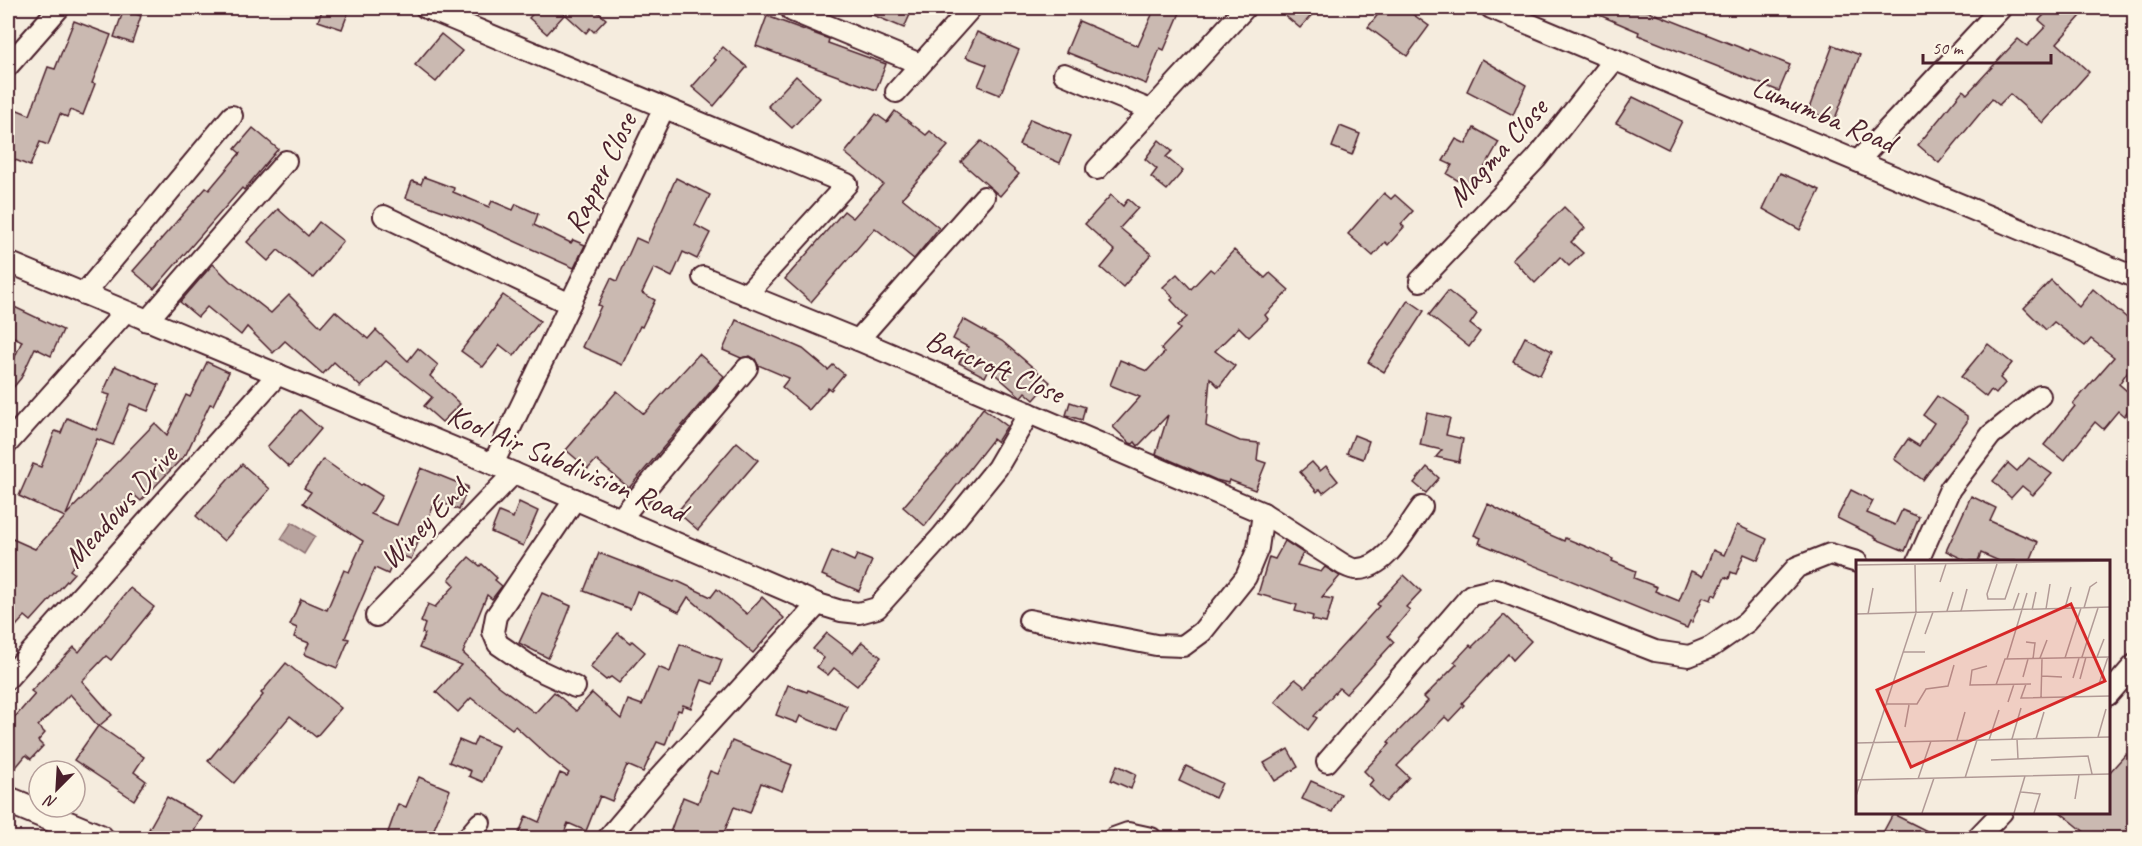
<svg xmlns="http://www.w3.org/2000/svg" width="2142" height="846" viewBox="0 0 2142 846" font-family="Caveat,sans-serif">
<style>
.water{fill:#b8a39e;stroke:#8c6e70;stroke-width:1.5}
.building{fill:#cab9b1;stroke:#4a1f2b;stroke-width:1.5}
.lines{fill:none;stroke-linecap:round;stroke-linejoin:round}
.minor-casing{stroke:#4a1f2b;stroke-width:24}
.major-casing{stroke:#4a1f2b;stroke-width:30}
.minor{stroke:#fcf5e5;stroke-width:20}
.major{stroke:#fcf5e5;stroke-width:26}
.labels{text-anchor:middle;stroke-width:4.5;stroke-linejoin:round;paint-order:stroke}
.street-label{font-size:30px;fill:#4a1f2b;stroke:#fcf5e5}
.inset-road{fill:none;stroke:#b19a96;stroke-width:1.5}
.view{fill:#d62828;fill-opacity:0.15;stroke:#d62828;stroke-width:3}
.inset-edge{fill:none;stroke:#4a1f2b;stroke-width:3}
</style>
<rect width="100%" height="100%" fill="#f5ecde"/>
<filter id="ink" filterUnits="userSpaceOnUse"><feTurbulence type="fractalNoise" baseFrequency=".0167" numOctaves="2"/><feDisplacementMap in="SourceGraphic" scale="12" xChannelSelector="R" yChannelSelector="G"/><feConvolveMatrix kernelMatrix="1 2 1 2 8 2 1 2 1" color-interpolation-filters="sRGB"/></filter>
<g filter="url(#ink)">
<path class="water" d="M292 522 315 536 304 554 281 539Z"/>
<g class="building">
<path d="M323 8H350L342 29 318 21Z"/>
<path d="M538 8H593L606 19 594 32 590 28 586 33 565 14 547 34 529 18Z"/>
<path d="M856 8H913L904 28Z"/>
<path d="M1155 8H1182L1164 50 1160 48 1146 84 1066 52 1079 21 1138 46Z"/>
<path d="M1276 8H1318L1300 28Z"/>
<path d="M1383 8H1404L1429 26 1407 56 1368 27Z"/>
<path d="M1583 8H1640L1749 51 1750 49 1790 65 1779 91 1638 35 1639 32Z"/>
<path d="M2051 8H2088L2057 43 2089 72 2043 123 2010 94 1999 105 1992 99 1939 163 1918 145 1963 90 1967 94 2018 39 2027 46 2046 26 2039 20Z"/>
<path d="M124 9 141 16 132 43 114 37Z"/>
<path d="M767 16 829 39 828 43 886 64 876 90 756 46Z"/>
<path d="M74 21 111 35 92 83 95 84 83 115 70 110 67 117 60 114 48 145 40 142 30 166 8 157V145L12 135 8 133V106L30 115 48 67 55 69Z"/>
<path d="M977 32 1019 50 1000 95 978 86 987 65 966 57Z"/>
<path d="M441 34 462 51 436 82 415 65Z"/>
<path d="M1833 45 1860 55 1834 121 1808 111Z"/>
<path d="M723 47 747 67 714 106 692 87 716 60 713 58Z"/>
<path d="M1482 59 1526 85 1513 115 1467 91Z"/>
<path d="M796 76 820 98 792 128 768 106Z"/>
<path d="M1633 97 1682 121 1668 149 1616 123Z"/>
<path d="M895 111 926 135 930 131 948 146 902 198 939 228 914 259 875 228 811 302 785 279 844 211 853 218 883 184 845 153 876 114 887 122Z"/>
<path d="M1030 119 1071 136 1060 163 1019 145Z"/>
<path d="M1340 126 1360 134 1352 155 1332 147Z"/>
<path d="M253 128 278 149 244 190 242 188 154 289 133 271 206 188 209 190 240 153 235 149Z"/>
<path d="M1474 128 1499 142 1472 189 1447 174 1452 165 1443 161 1456 139 1466 144Z"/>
<path d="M1159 140 1172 151 1166 157 1183 171 1167 190 1151 177 1157 169 1145 159Z"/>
<path d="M981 141 1019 174 1000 196 961 162Z"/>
<path d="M1780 173 1820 190 1800 230 1763 209Z"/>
<path d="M424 177 454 188 453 192 489 207 492 201 513 210 516 204 538 214 534 225 571 243 573 240 585 245 574 268 463 218 406 198 412 181 421 184Z"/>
<path d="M676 178 710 195 695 225 710 233 697 259 683 252 672 277 654 268 642 293 655 300 642 327 640 326 622 365 582 347 601 306 598 305 611 278 617 281 636 238 647 243Z"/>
<path d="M1384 193 1391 199 1395 195 1413 211 1401 224 1404 227 1388 245 1385 242 1373 256 1348 234Z"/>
<path d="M1111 195 1123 206 1128 199 1138 208 1120 228 1151 254 1123 287 1101 268 1115 251 1085 224Z"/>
<path d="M1564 207 1585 228 1571 242 1583 253 1569 266 1560 257 1535 283 1512 259Z"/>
<path d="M278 209 308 236 319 222 343 241 313 278 278 250 268 261 247 242Z"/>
<path d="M1234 250 1265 278 1270 273 1289 290 1265 315 1268 319 1249 337 1239 327 1215 351 1235 366 1219 387 1210 378 1206 426 1240 441 1259 443 1257 460 1266 463 1255 490 1229 480 1228 483 1216 480 1156 454 1168 415 1138 446 1135 442 1133 444 1130 443 1113 427 1140 397 1110 385 1120 360 1147 371 1164 353 1161 349 1180 329 1177 326 1187 317 1171 300 1173 297 1163 287 1177 274 1191 289 1210 269 1214 272Z"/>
<path d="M213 264 230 281 271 313 289 295 321 327 335 311 368 339 376 330 408 361 418 348 438 365 430 376 460 404 442 422 424 406 432 397 386 361 361 387 334 362 323 374 285 341 273 353 247 327 241 335 207 307 198 317 180 302Z"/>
<path d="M2051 280 2079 307 2093 289 2134 324V362L2119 384 2134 397V403L2124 416 2118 411 2103 429 2095 422 2064 461 2044 445 2075 406 2073 404 2114 357 2091 339 2085 346 2054 322 2046 330 2024 308Z"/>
<path d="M1448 291 1477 314 1470 324 1480 332 1469 347 1429 315Z"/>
<path d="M503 295 540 321 514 356 500 345 483 367 461 351Z"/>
<path d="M1408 300 1424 311 1384 372 1368 362Z"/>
<path d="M8 304 63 330 51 356 35 348 21 378 8 394V372L22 341 8 334Z"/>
<path d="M963 319 1002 341 1050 382 1034 400 1025 392 1021 397 989 369 985 377 959 363 968 347 953 339Z"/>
<path d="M736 320 803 349 828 370 833 365 844 374 831 390 828 388 809 410 782 387 789 378 758 365 755 359 750 356 741 358 723 350Z"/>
<path d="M1525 337 1552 351 1540 375 1513 361Z"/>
<path d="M1988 344 2012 363 2000 378 2005 383 1996 394 1991 390 1986 397 1961 377Z"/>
<path d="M699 354 724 376 629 488 596 460 588 469 566 450 617 391 644 414Z"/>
<path d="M207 362 229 372 213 405 210 404 186 454 141 501 132 493 70 570 74 573 31 621 25 616 8 635V537L35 549 65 517 19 496 33 464 41 467 55 431 61 433 67 418 96 430 110 395 103 393 115 366 159 385 148 411 130 404 113 445 97 439 66 515 155 423 167 435 186 395 190 397Z"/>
<path d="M1937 396 1967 416V422L1923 480 1894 459 1908 439 1919 446 1934 423 1923 415Z"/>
<path d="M1070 402 1085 407 1082 420 1066 415Z"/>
<path d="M983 408 1007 426 997 442 993 439 925 526 903 507 953 450Z"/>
<path d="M300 410 321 429 289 467 267 447Z"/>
<path d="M1427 413 1450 418 1446 435 1463 439 1459 462 1436 457 1442 450 1420 445Z"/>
<path d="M1354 435 1369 441 1363 459 1347 453Z"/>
<path d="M737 442 758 460 698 530 677 512Z"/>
<path d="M2029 458 2052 474 2033 495 2022 486 2011 498 1993 481 2008 463 2017 471Z"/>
<path d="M323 459 361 486 363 484 382 496 371 514 397 525 421 468 468 487 459 510 436 500 411 559 400 555 398 560 395 558 388 574 375 568 345 638 349 639 337 668 304 654 309 643 294 637 297 628 290 625 301 599 327 610 344 570 349 572 363 541 303 503 311 492 304 488Z"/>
<path d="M1312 462 1320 471 1326 466 1338 481 1323 493 1320 489 1317 492 1300 472Z"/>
<path d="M242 464 270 489 224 541 196 516Z"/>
<path d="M1427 467 1439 478 1426 493 1414 483Z"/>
<path d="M1851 490 1873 501 1867 513 1895 525 1902 510 1919 517 1905 551 1876 539 1877 538 1837 518Z"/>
<path d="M1971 496 1996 508 1990 521 2038 542 2030 561H1999L1981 553 1978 561H1967L1946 551Z"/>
<path d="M519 502 538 511 523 546 491 532 499 512 513 518Z"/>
<path d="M1488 504 1532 527 1564 541 1565 538 1592 549 1613 559 1612 561 1636 571 1634 578 1657 587 1655 591 1679 601 1691 571 1703 576 1713 550 1724 555 1737 525 1767 539 1758 560 1744 554 1736 574 1731 572 1729 579 1725 577 1716 596 1713 594 1711 600 1703 597 1692 622 1690 621 1687 628 1479 543 1481 538 1474 535Z"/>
<path d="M1285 541 1303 553 1297 565 1321 572 1325 567 1340 576 1322 597 1333 599 1326 623 1312 620 1313 616 1295 611 1297 605 1258 594 1269 557 1275 559Z"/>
<path d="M832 551 854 561 857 555 872 561 859 591 822 575Z"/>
<path d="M599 553 661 577 674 582 675 580 711 597 717 589 747 614 762 597 784 618 753 653 688 597 679 612 637 591 630 609 584 591Z"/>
<path d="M469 557 480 566 482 564 497 578 495 580 502 586 492 599 487 595 463 653 499 686 535 713 554 692 576 711 592 693 621 719 628 700 642 705 658 667 670 672 680 644 722 660 713 684 702 680 691 708 683 705 681 711 678 710 665 745 657 742 643 772 627 765 612 801 600 796 586 831 568 823 562 838H517L526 816 539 822 560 773 567 776 569 773 549 757 515 726 512 729 471 698 458 712 436 692 461 665 419 648 425 634 422 633 425 624 421 622 428 604 435 607 455 585 449 579Z"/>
<path d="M1404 575 1421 591 1406 607 1410 610 1388 636 1394 642 1346 694 1339 688 1314 716 1317 718 1308 730 1275 702 1295 679 1305 687 1379 606 1377 604Z"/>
<path d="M130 588 154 607 111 660 106 656 82 681 112 715 99 726 144 757 134 772 146 781 134 800 74 760 98 726 70 694 38 726 45 733 38 741 43 746 31 759 26 755 8 777V725L35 694 31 691 74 647 79 652Z"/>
<path d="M542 593 571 606 560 634 548 658 519 643Z"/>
<path d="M1504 615 1531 641 1513 660 1508 654 1462 703 1464 705 1449 721 1445 717 1397 766 1409 777 1386 802 1369 785 1373 780 1364 771 1390 744 1388 742 1428 701 1424 697 1457 664 1454 662 1470 645 1472 647Z"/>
<path d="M618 633 630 643 632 641 645 652 619 683 611 677 606 680 590 667Z"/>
<path d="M827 633 853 653 862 642 881 657 857 686 834 668 828 675 817 667 824 658 813 649Z"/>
<path d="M286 663 341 708 316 737 290 716 234 783 208 761 263 695 261 693Z"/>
<path d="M788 685 807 692 808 690 847 706 836 731 800 716 797 723 776 715Z"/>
<path d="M477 737 498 746 483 782 469 776 471 771 449 762 459 740 473 746Z"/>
<path d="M732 741 792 765 782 791 761 783 750 813 734 807 722 838H668L683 797 698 803 710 771 718 774Z"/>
<path d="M1288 749 1298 767 1275 781 1264 763Z"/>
<path d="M2126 754 2134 762V838H2092L2060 812H2108V774Z"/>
<path d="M1117 765 1136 774 1131 789 1111 780Z"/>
<path d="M1186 766 1222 783 1215 798 1179 781Z"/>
<path d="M419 777 450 790 432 834 428 832 426 838H386L398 804 406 807Z"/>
<path d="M1311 781 1341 794 1332 812 1302 799Z"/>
<path d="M167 797 202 817 190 838H166L149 829Z"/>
<path d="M1893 814 1941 838H1880Z"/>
</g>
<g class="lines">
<defs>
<g id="minor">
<path d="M426 8 847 184 746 295"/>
<path d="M1491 8 2134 277"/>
<path d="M792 11 920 64"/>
<path d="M8 66 59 8"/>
<path d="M1064 74 1150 110"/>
<path d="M896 92 971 8"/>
<path d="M1858 161 2001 8"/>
<path d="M1097 169 1245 8"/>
<path d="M384 216 570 304"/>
<path d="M8 262 493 464 818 604 841 611 859 613 877 608 942 536 997 468 1029 413"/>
<path d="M703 277 858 340 1263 513 1344 565C1348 567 1353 570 1358 569 1387 568 1406 528 1422 507"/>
<path d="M1420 281 1536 159 1615 59"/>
<path d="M84 294 232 116"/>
<path d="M147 321 286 161"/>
<path d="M858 340 984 197"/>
<path d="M8 443 125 312"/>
<path d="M493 464 664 108"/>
<path d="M621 518 747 368"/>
<path d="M1918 561 1950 489 1991 435 2040 396"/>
<path d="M376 616 514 473"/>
<path d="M1029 620 1156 645 1183 646 1202 632 1246 577 1258 548 1263 513"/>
<path d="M8 678 278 374"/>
<path d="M575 687 530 666 498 644 493 632 496 616 575 499"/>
<path d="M2108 695 2134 665"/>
<path d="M1327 762 1471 595 1496 589 1655 651 1689 656 1711 647 1747 622 1797 567 1830 554 1857 562"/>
<path d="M467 838 480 823"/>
<path d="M608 838 658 779 818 604"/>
<path d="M1114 838 1128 833 1151 838"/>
<path d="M1977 838 2002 812"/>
</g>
<path id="major" d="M8 800 100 838"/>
</defs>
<use href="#minor" class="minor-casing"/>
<use href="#major" class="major-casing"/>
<use href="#minor" class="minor"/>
<use href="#major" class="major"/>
</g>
</g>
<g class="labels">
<g class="street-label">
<text transform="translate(1824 114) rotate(23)" y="10">Lumumba Road</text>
<text transform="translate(1497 152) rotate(-48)" y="10">Magma Close</text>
<text transform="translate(600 173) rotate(-64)" y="10">Rapper Close</text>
<text transform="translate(995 366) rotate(23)" y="10">Barcroft Close</text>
<text transform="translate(567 463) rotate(23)" y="10">Kool Air Subdivision Road</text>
<text transform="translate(120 506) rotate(-48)" y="10">Meadows Drive</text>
<text transform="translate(423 524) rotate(-46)" y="10">Winey End</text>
</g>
</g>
<g transform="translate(1856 560)">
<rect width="254" height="254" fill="#f5ecde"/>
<path class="inset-road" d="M141 4 131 34 132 39H149L161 4M0 5 254 1M84 22 90 4M209 48 215 27M228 48 234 27 241 22M190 49 194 24M157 50 163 33M176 50 180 32M91 51 97 32M105 51 111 29M0 54 254 47M12 54 17 28M69 74 77 52M170 82 179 83 177 99M47 92H69M226 97 242 48M241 97 248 79M184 98 191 80M209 98 225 48M151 99 171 33M131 106 116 110 114 125 175 124M186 116 206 117M167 117 172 99M217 118 223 98M224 119 230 97M170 124 165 138 254 136M243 124 252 97M140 125 149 99 254 97M185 138 186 99M152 142 158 124M30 144H61L70 129 92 126 98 105M49 167 53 145M242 177 250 149M156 179 165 148M161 179 162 199M180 179 188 152M101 180 109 152M133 180 143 150M0 183 254 177M135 200 232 196 236 214M109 218 121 180M62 219 75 181M0 220 254 214M165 232 184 234 178 253M0 236 60 53 59 5M219 239 223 215M66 253 78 218M158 253 169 216"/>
<path class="view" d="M215 44 249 121 55 207 21 130Z"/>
<rect width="254" height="254" class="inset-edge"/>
</g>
<rect width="2142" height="846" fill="none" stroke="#fcf5e5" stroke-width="30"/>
<rect x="15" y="15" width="2112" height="816" fill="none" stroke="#4a1f2b" stroke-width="2" filter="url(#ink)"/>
<g transform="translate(57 789) rotate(204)"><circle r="28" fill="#fcf5e5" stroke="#b59f9b" stroke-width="1.5"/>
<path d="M0-4.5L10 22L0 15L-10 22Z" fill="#4a1f2b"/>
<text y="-9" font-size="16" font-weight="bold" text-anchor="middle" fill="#4a1f2b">N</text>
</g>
<path d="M1923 54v9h128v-9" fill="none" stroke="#4a1f2b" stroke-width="3"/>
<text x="1932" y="54" font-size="18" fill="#4a1f2b" stroke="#fcf5e5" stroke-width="4.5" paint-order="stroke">50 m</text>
</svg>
